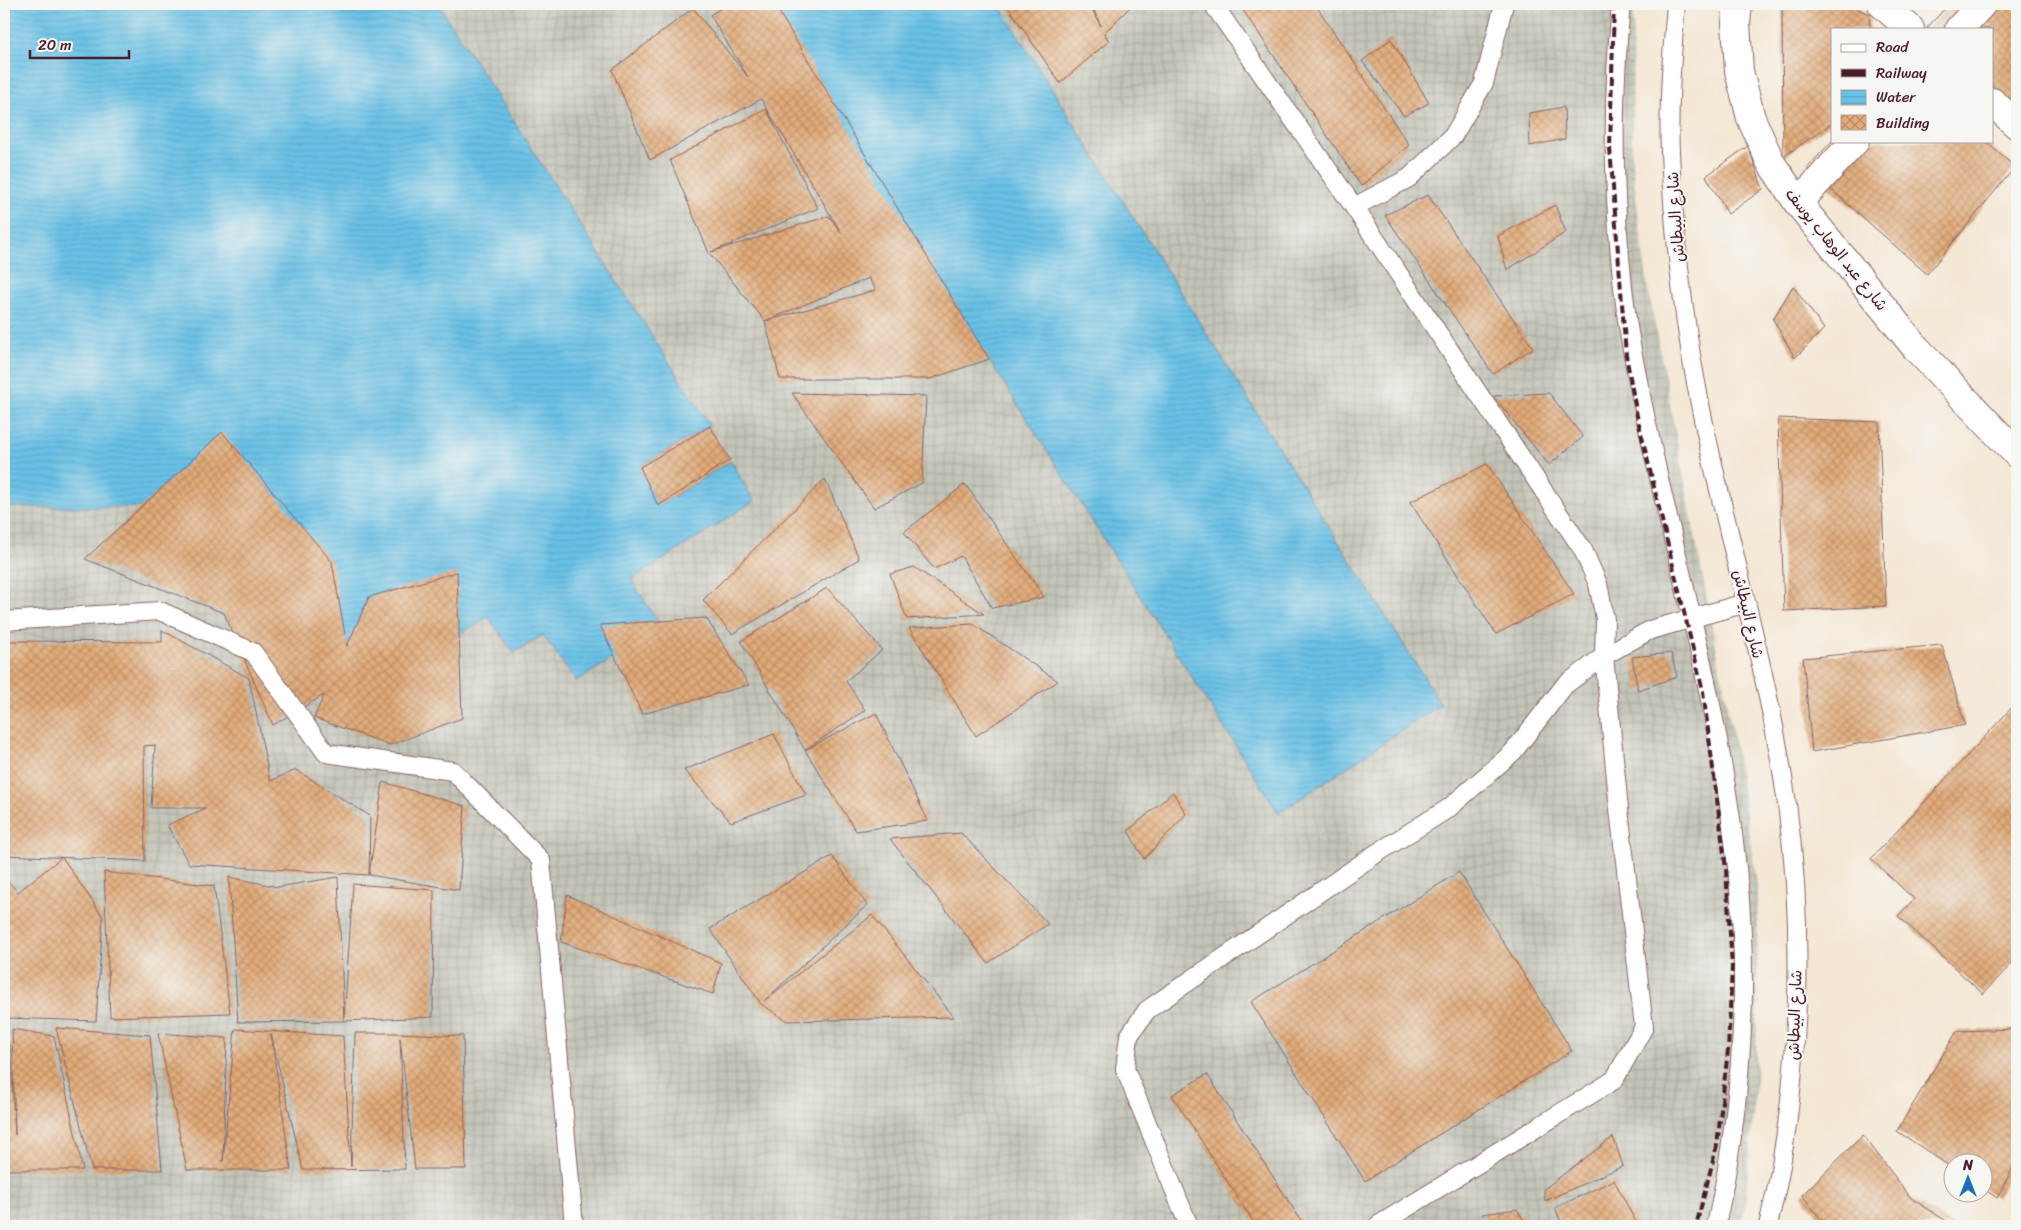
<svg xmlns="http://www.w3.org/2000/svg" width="2021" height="1230" viewBox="0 0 2021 1230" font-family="Sriracha,'Playpen Sans Arabic',sans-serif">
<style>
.industrial{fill:url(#industrial-grid)}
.water{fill:url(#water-rules);stroke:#5a7088}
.building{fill:url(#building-cross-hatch);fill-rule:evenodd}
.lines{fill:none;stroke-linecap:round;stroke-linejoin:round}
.lane-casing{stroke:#866566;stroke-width:20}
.street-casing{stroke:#866566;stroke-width:30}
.lane{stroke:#fff;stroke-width:18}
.street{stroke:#fff;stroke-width:28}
.rail{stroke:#4a1f2b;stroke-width:4;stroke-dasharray:8 4;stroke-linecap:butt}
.labels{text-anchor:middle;stroke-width:4;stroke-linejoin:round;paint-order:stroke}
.street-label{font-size:16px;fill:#4a1f2b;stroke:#f6f6f2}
</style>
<defs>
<pattern id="industrial-grid" width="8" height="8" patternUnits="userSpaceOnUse" patternTransform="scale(1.25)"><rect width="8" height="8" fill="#c4c5b9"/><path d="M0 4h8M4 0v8" fill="none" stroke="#aaa99f"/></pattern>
<pattern id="water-rules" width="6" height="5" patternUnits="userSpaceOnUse" patternTransform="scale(1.25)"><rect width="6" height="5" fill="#69c1e6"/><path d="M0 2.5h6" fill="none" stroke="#5da5c5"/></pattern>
<pattern id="building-cross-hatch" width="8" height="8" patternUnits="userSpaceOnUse" patternTransform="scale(1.25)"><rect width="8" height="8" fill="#e2ab79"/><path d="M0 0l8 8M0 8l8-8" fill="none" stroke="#b98b63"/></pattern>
</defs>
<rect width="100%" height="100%" fill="#f6f6f2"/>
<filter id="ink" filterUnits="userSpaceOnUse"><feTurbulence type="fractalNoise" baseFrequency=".02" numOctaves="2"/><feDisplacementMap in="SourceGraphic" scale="10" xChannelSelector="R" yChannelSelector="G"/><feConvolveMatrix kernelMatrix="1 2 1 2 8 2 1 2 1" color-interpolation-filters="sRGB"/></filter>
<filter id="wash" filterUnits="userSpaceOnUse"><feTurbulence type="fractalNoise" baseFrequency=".0096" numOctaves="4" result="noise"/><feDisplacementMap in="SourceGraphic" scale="20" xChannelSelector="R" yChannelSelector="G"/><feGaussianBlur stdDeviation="1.12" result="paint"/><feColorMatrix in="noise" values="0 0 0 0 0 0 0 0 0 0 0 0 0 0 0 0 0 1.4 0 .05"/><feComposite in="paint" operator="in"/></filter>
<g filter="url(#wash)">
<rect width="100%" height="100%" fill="#f4e7d4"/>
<path class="industrial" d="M438 4H1633L1632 163 1647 283 1736 752 1758 891 1756 1080 1745 1207 1740 1226H4V507H219L344 703 488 617 543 635 576 680 631 580 754 501 731 461 658 507 639 466 710 426Z"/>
<g class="water">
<path d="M4 4H438L710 426 640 466 658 506 731 461 754 501 631 580 663 629 576 681 543 635 514 653 488 617 344 703 219 507H4Z"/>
<path d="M761 4H998L1441 704 1279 813Z"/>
</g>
<g id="blocks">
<g class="building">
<path d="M727 4H774L989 359 930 379H780L765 321 709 253 670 160 766 109 818 208 711 252 829 216 842 234 761 99 650 160 612 70 693 8 748 77 710 15ZM869 278 876 290 765 321Z"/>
<path d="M1006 4H1089L1101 26 1091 4H1133L1104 33 1109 41 1060 83Z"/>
<path d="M1239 4H1315L1409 145 1361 186Z"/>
<path d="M1782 4H1847L1869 14 1870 29H1832V123L1783 157Z"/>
<path d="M1949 4H2017V106L1992 86V29H1926Z"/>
<path d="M1391 39 1429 103 1404 116 1362 61Z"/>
<path d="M1564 107 1565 139 1530 146 1529 113Z"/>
<path d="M1832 141H1985L2015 167 1927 274 1807 168Z"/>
<path d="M1748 146 1763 189 1728 214 1706 176Z"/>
<path d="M1428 195 1533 348 1493 374 1385 215Z"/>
<path d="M1555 205 1566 232 1507 270 1498 236Z"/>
<path d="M1793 286 1824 329 1795 358 1773 319Z"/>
<path d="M792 393 926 396 922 483 874 508Z"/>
<path d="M1549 393 1583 437 1549 465 1493 396Z"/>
<path d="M1778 418 1879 422 1886 606 1784 611Z"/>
<path d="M710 426 730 460 658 506 640 467Z"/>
<path d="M222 432 332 562 347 646 369 597 457 572 462 718 390 745 314 718 324 695 273 725 224 613 85 559Z"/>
<path d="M1487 464 1574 594 1496 634 1410 502Z"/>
<path d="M825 479 859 559 732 634 703 600Z"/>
<path d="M965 484 1044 597 992 608 961 556 934 569 904 532Z"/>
<path d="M914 567 984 614 907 619 890 574Z"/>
<path d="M827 588 882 650 846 681 865 710 805 750 741 641Z"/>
<path d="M706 618 749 685 642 714 600 625Z"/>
<path d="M973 624 1058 681 976 736 909 628Z"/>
<path d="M162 630 249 678 270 781 296 770 370 816 369 875 189 864 167 825 206 808H151L155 745 144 746 145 861 4 855V641L162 642Z"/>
<path d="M1942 645 1965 725 1812 752 1803 658Z"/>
<path d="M1671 653 1677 677 1638 690 1632 657Z"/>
<path d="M2017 702V958L1983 994 1898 916 1914 899 1871 859Z"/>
<path d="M876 713 928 821 856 831 805 750Z"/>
<path d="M774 734 806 795 731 822 684 770Z"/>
<path d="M383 782 465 806 459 890 369 875Z"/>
<path d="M1173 792 1186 814 1144 859 1128 831Z"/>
<path d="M961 833 1048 924 988 963 890 839Z"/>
<path d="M832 856 867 905 764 1001 872 915 954 1017 787 1021 761 1004 710 929Z"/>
<path d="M62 857 103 917 96 1021 4 1018V877L18 892Z"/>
<path d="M104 872 214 886 230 1013 110 1017Z"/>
<path d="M1459 872 1572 1051 1365 1181 1251 1002Z"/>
<path d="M229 877 278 887 338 877 344 1021 238 1022Z"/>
<path d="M353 884 434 890 433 1017 344 1021Z"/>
<path d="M567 895 721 963 713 994 561 942Z"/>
<path d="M56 1028 150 1035 162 1170H92Z"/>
<path d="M12 1029 54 1036 83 1170H4V1044L10 1045 15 1135Z"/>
<path d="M235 1029 343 1036 351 1167 355 1033H399L463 1036 466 1169H415L400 1038 405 1169 303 1170 271 1034 291 1170H187L158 1033 227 1038 223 1162Z"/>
<path d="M2017 1029V1160L1997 1198 1984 1189V1162H1954V1169L1897 1131 1957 1031Z"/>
<path d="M1207 1074 1302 1222 1295 1226H1256L1172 1095Z"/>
<path d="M1863 1135 1911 1198 1954 1226H1826L1802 1195Z"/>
<path d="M1613 1137 1623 1166 1545 1201 1544 1189Z"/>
<path d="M1614 1180 1638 1226H1563L1555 1208Z"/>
<path d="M1517 1209 1525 1222 1515 1226H1491L1482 1214Z"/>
</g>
</g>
</g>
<g filter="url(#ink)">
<use href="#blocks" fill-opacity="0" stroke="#866566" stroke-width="1"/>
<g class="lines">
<defs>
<g id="lane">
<path d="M1213 4 1354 207 1583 550 1598 584 1605 619 1604 656 1619 809 1644 1027 1614 1080 1377 1226"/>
<path d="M1621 4C1611 108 1613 216 1627 320 1636 379 1650 438 1663 496 1692 619 1724 742 1737 868 1750 987 1741 1110 1716 1226"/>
<path d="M1676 4C1672 53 1668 103 1670 153 1674 236 1683 318 1699 399 1726 538 1770 672 1788 812 1803 925 1800 1053 1781 1165 1778 1186 1772 1206 1768 1226"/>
<path d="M1354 207 1409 178 1453 136 1484 83 1504 4"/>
<path d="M4 621 160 611 253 652 326 753 453 771 541 860 574 1226"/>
<path d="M1189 1226 1125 1069 1129 1036 1147 1010 1377 853 1449 808 1513 752 1565 685 1604 656 1650 630 1746 603"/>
</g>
<g id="street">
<path d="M1738 4 1736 23 1739 71 1751 118 1771 163 1798 203 1917 349 2017 454"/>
<path d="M1882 4 1910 29"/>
<path d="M1959 29 1982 4"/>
<path d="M1992 102 2017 125"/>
<path d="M1798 203 1855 141"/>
</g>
</defs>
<use href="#lane" class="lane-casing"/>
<use href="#street" class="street-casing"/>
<use href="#lane" class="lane"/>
<use href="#street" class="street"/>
<path class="rail" d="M1614 4 1610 148 1626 355 1637 416 1703 691 1726 869 1732 967 1728 1050 1717 1145 1696 1226"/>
</g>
</g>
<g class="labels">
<g class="street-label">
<text transform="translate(1675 217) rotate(-94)" y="6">شارع البيطاش</text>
<text transform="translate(1837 249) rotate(51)" y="6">شارع عبد الوهاب يوسف</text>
<text transform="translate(1749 614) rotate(77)" y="6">شارع البيطاش</text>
<text transform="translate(1794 1015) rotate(-88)" y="6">شارع البيطاش</text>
</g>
</g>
<rect width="2021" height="1230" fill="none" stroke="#f6f6f2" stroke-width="20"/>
<rect x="1831" y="28" width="162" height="115" fill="#f6f6f2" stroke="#b1a0a2"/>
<rect x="1841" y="44" width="25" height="8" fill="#ffffff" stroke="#b1a0a2"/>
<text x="1876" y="52" font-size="15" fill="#4a1f2b">Road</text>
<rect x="1841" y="69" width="25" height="8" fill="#4a1f2b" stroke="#b1a0a2"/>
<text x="1876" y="78" font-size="15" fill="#4a1f2b">Railway</text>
<rect x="1841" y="90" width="25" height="15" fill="url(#water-rules)" stroke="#b1a0a2"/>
<text x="1876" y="102" font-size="15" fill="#4a1f2b">Water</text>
<rect x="1841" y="115" width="25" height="15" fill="url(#building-cross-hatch)" stroke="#b1a0a2"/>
<text x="1876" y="128" font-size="15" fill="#4a1f2b">Building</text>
<g transform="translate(1968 1178)"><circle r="24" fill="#f6f6f2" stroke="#b1a0a2"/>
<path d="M0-4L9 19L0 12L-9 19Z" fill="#1f6fb2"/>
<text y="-8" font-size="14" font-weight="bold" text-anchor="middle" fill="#4a1f2b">N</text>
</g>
<path d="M30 50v8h99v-8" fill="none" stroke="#4a1f2b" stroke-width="2.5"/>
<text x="38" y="50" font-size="15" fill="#4a1f2b" stroke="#f6f6f2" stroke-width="4" paint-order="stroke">20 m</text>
</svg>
